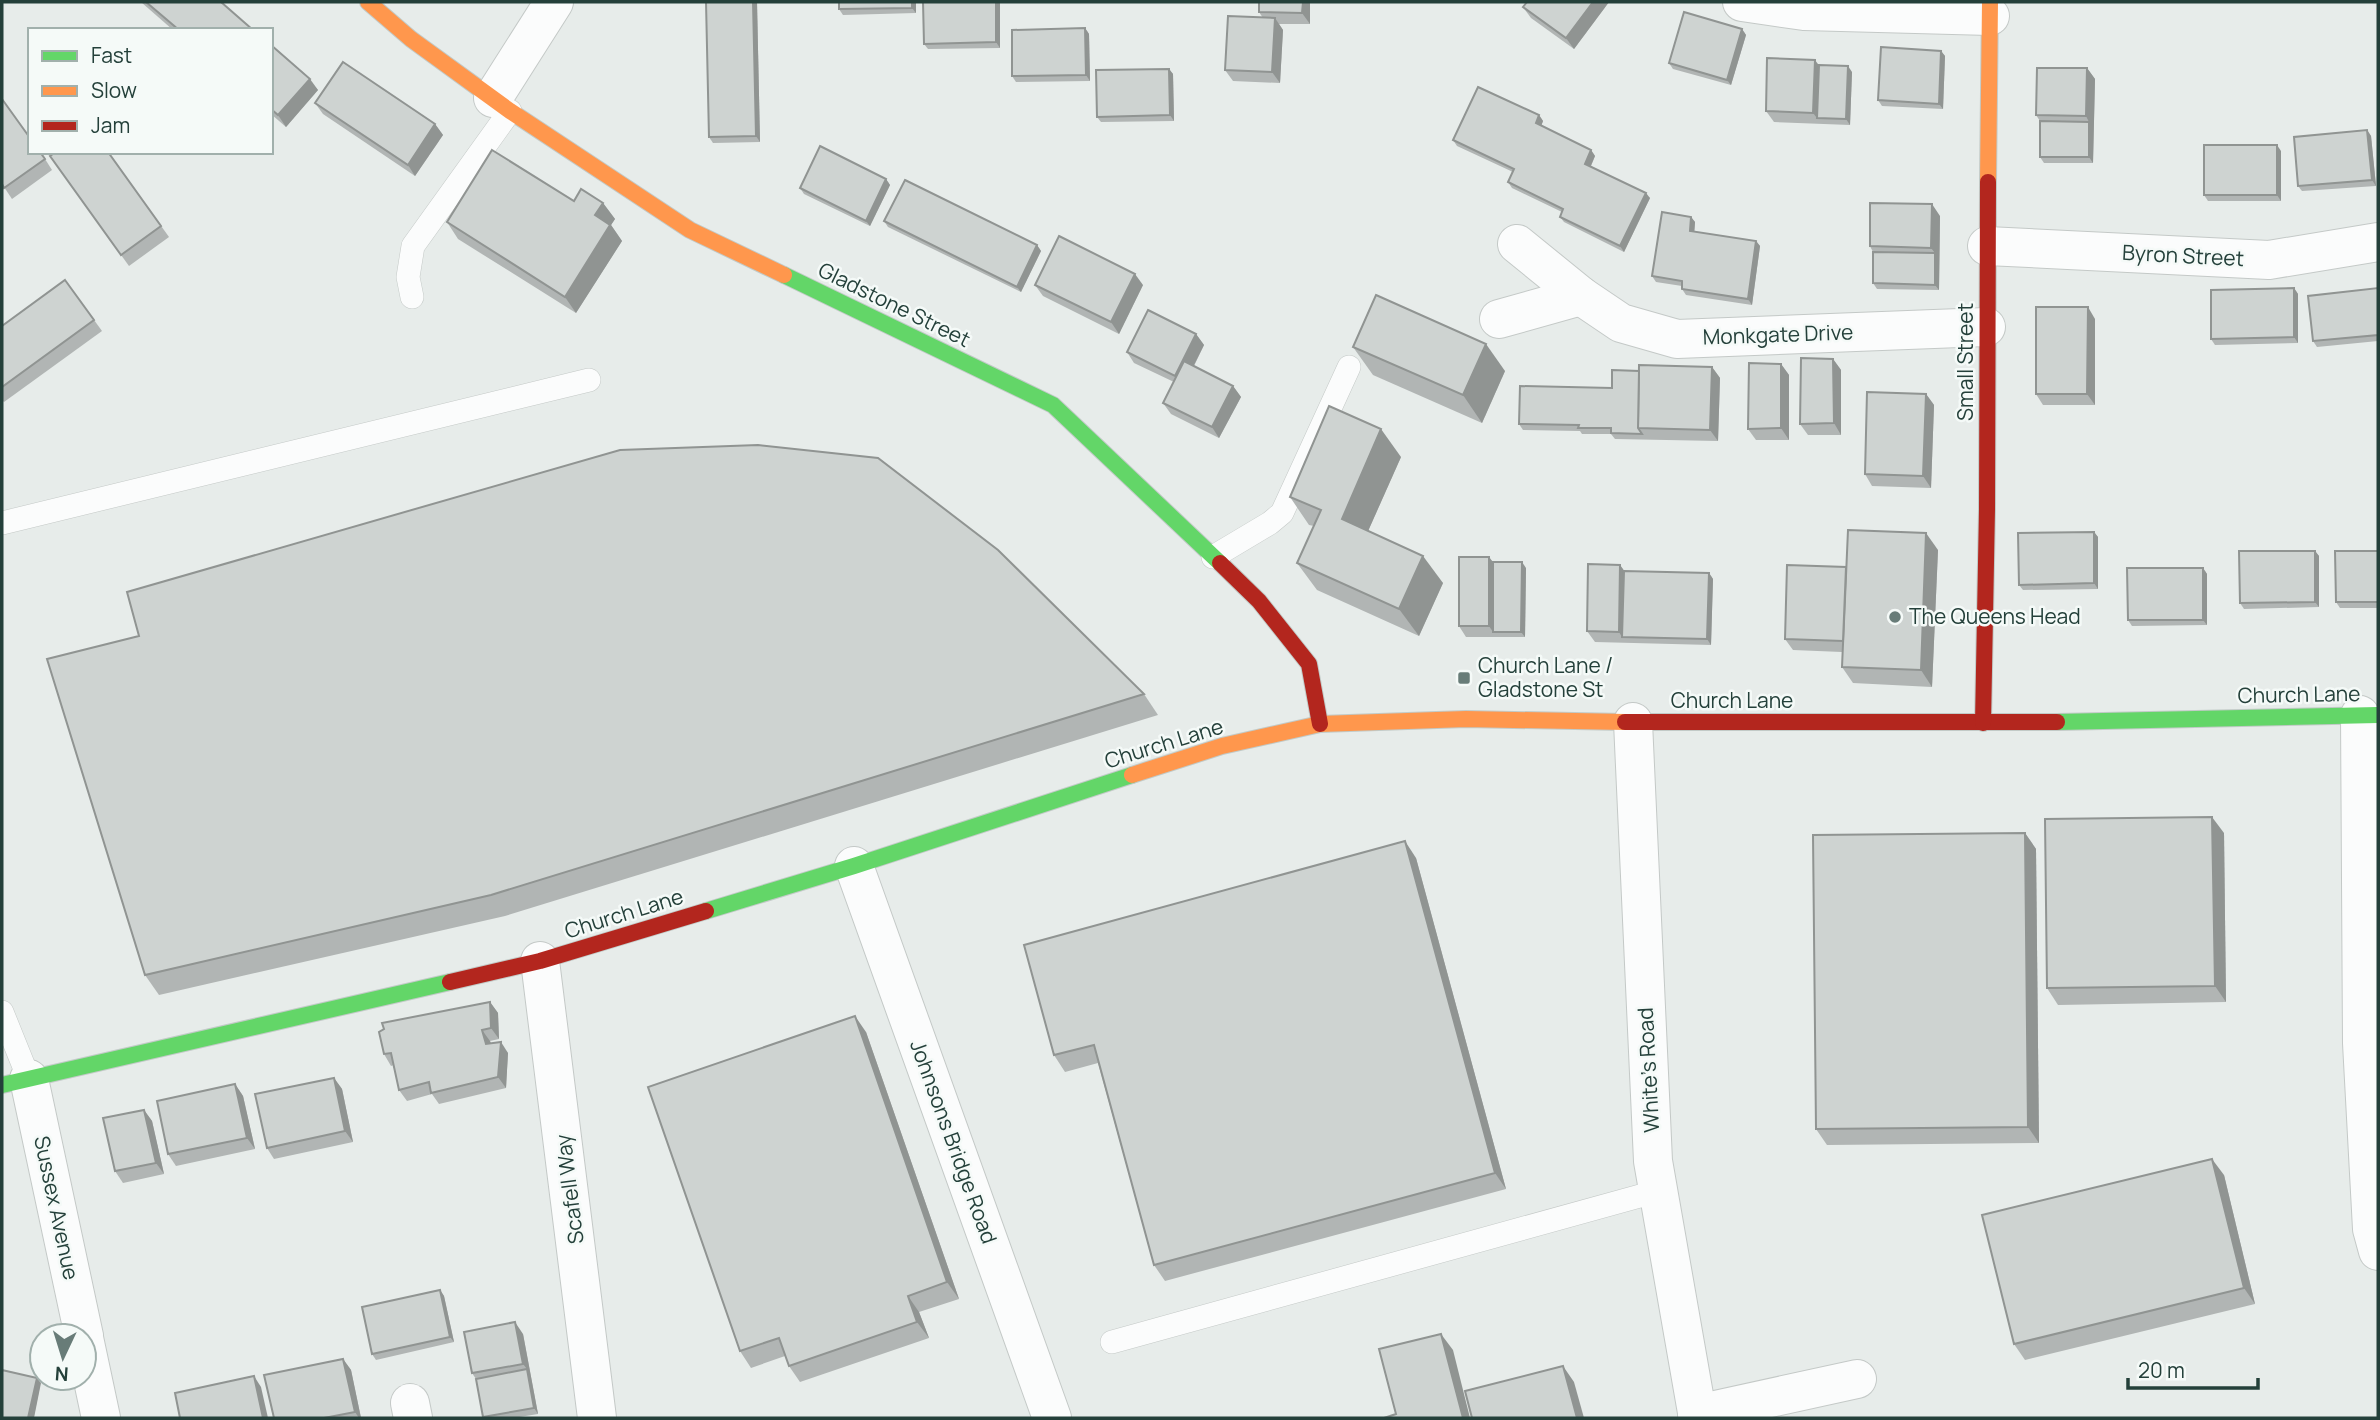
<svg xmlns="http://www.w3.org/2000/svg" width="2380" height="1420" viewBox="0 0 2380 1420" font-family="Manrope,sans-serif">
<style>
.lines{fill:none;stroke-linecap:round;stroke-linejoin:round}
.lane-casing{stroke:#c4c9c7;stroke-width:24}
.street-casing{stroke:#c4c9c7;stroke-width:40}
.fast-casing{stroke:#c2cac7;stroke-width:18}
.slow-casing{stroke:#c2cac7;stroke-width:18}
.jam-casing{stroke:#c2cac7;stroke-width:18}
.lane{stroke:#fbfcfc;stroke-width:23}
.street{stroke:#fbfcfc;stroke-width:38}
.fast{stroke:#63d668;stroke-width:16}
.slow{stroke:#ff974d;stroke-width:16}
.jam{stroke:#b3261e;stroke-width:16}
.wall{fill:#b1b5b4}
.shaded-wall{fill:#909492}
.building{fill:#ced3d1;stroke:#909492;stroke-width:2}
.poi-dot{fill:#687c78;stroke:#f5faf8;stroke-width:2.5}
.labels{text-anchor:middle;stroke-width:5;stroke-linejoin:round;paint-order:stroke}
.street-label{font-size:21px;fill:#24403a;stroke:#f5faf8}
.poi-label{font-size:21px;fill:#24403a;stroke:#f5faf8;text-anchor:start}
</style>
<rect width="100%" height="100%" fill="#e7ecea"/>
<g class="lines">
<defs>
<g id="lane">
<path d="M412 297 408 277 413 246 510 111"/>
<path d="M2 523 589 380"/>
<path d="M1213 557 1270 523 1282 513 1349 367"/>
<path d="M2 1012 29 1079"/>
<path d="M1112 1342 1658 1191"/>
</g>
<g id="street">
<path d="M1742 2 1804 11 1990 16"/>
<path d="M493 98 554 2"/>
<path d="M1517 244 1581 296 1621 323 1677 339 1986 327"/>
<path d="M1987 246 2269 260 2378 242"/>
<path d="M1499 319 1581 296"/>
<path d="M2360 715 2362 1043 2372 1229 2378 1251"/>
<path d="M1633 722 1653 1161 1698 1418"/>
<path d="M854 866 1052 1418"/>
<path d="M540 961 597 1418"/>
<path d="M29 1079 84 1336"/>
<path d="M84 1338 101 1418"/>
<path d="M410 1403 413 1418"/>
<path d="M1697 1414 1857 1379"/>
</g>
<g id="fast">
<path d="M784 275 1053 405 1220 563"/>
<path d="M2057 722 2378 715"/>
<path d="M706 911 854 866 1132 775"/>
<path d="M2 1085 450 982"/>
</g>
<g id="slow">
<path d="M368 2 411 39 510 111 690 230 784 275"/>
<path d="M1988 182 1990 2"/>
<path d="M1132 775 1222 746 1320 724 1466 719 1625 722"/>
</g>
<g id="jam">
<path d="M1220 563 1259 601 1309 664 1320 724"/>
<path d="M1625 722H2057"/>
<path d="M1983 723 1987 509 1988 182"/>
<path d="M450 982 540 961 706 911"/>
</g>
</defs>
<use href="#lane" class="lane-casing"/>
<use href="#street" class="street-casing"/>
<use href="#fast" class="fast-casing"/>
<use href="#slow" class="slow-casing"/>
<use href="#jam" class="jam-casing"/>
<use href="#lane" class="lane"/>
<use href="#street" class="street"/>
<use href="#fast" class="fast"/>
<use href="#slow" class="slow"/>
<use href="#jam" class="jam"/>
</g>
<g class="wall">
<path d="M141 2H221L253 30H173Z"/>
<path d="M706 2H757L760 142 713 143 709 137Z"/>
<path d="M916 2V13L843 15 839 9Z"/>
<path d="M923 2H1000V48L928 49 924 44Z"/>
<path d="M1259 2H1310V24H1279L1283 30 1280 83 1233 81 1225 70 1263 18 1259 12Z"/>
<path d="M1609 2 1574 49 1531 18 1523 7Z"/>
<path d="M1085 28 1089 34 1090 81 1016 82 1012 76Z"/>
<path d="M1742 29 1746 35 1731 85 1673 69 1669 63Z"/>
<path d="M271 45 318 90 286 127 271 114Z"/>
<path d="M1941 51 1945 56 1943 109 1882 106 1878 100Z"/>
<path d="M1819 65 1852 72 1850 125 1774 122 1766 111Z"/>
<path d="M2087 68 2095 79 2093 163H2044L2040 157V121L2036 115Z"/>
<path d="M1169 69 1173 74 1174 121 1101 122 1097 117Z"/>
<path d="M315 103 435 124 443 135 415 176 323 114Z"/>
<path d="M1539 115 1543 121 1541 126 1591 150 1595 156 1591 166 1650 198 1624 252 1564 222 1560 217 1562 212 1512 188 1508 182 1513 172 1457 146 1453 140Z"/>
<path d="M2367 130 2371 136 2376 186 2302 191 2298 186Z"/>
<path d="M2281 151V201H2208L2204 195Z"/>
<path d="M108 152 169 237 129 266 50 156Z"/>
<path d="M45 159 52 170 12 199 2 184Z"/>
<path d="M886 179 890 185 870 226 804 194 800 188Z"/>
<path d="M574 201 603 203 615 219 611 225 622 241 576 313 458 239 447 222Z"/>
<path d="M1940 216 1939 290 1877 289 1873 283V252L1870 246Z"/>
<path d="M1691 217 1695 222 1694 232 1756 241 1760 246 1752 305 1686 295 1682 289V286L1656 282 1652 276Z"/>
<path d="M884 221 1037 245 1041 251 1021 292 888 227Z"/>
<path d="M65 280 102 331 4 402 2 400V326Z"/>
<path d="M1035 285H1143L1119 334 1043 296Z"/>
<path d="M2294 288 2298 294V343L2215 345 2211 339Z"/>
<path d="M2378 288V341L2317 347 2313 341Z"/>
<path d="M2095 319V405H2043L2036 394Z"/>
<path d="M1196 334 1204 345 1194 366 1233 386 1241 397 1219 438 1171 414 1163 403 1174 382 1134 363 1127 352Z"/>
<path d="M1353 347 1505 371 1482 423 1373 375Z"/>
<path d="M1833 359 1841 370V435H1808L1800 424Z"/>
<path d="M1781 364 1789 375V440H1756L1748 429Z"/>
<path d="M1712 367 1720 378 1718 441 1615 439 1611 434H1582L1580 431 1523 430 1519 424 1612 388 1639 371Z"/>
<path d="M1926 394 1934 405 1931 488 1872 486 1865 474Z"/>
<path d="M1401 457 1368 531 1443 583 1419 636 1317 590 1297 563 1314 526 1309 525 1290 497Z"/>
<path d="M2094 532 2098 537V589L2023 590 2019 585Z"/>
<path d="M1938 550 1932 687 1853 683 1842 667V652L1793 650 1785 639 1846 567Z"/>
<path d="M2315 551 2319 556V607L2244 609 2240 603Z"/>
<path d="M2378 551V608H2340L2336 602Z"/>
<path d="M1489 557 1493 562 1526 568 1525 637H1466L1459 626Z"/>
<path d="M1620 565 1624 571 1709 573 1713 579 1711 645 1595 642 1587 631Z"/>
<path d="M2203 568 2207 574V625L2132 626 2128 620Z"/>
<path d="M1144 694 1158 715 505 916 159 995 145 975Z"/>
<path d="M2025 833 2036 849 2039 1143 1827 1145 1816 1129Z"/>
<path d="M2224 833 2226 1002 2058 1005 2047 988Z"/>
<path d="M1416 858 1506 1189 1165 1281 1154 1265 1098 1063 1065 1072 1054 1055Z"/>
<path d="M490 1002 498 1013 499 1039 490 1041 491 1043 508 1053 506 1088 439 1104 432 1094 407 1101 399 1090 394 1065 391 1066 384 1054Z"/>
<path d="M866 1032 959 1299 919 1312 929 1338 800 1382 789 1366 785 1356 751 1368 740 1351Z"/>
<path d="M334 1078 342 1089 353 1142 274 1159 267 1148Z"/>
<path d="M235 1084 243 1096 255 1149 176 1166 168 1154Z"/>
<path d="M144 1110 152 1121 164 1174 123 1183 115 1171Z"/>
<path d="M2224 1175 2255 1304 2025 1360 2014 1344Z"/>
<path d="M440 1290 444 1296 454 1342 376 1360 372 1354Z"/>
<path d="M523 1334 538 1414 513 1418H484L476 1379 472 1373Z"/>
<path d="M343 1359 351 1370 361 1418H274Z"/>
</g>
<g class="shaded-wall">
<path d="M753 2H757L760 142 756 136Z"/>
<path d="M912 2H916V13L912 8Z"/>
<path d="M996 2H1000V48L996 42Z"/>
<path d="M1303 2H1310V24L1302 13Z"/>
<path d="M1593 2H1609L1574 49 1566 38Z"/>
<path d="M1275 18 1283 30 1280 83 1272 72Z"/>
<path d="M1085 28 1089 34 1090 81 1086 75Z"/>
<path d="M1742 29 1746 35 1731 85 1727 80Z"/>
<path d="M1941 51 1945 56 1943 109 1939 104Z"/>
<path d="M1815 60 1823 71 1817 118 1813 113Z"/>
<path d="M1848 66 1852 72 1850 125 1846 119Z"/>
<path d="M2087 68 2095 79 2093 163 2089 157V122L2086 116Z"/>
<path d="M1169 69 1173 74 1174 121 1170 115Z"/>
<path d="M310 79 318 90 286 127 278 115Z"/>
<path d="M1539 115 1543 121 1540 129 1536 123Z"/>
<path d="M435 124 443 135 415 176 408 165Z"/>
<path d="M2367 130 2371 136 2376 186 2372 180Z"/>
<path d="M2277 145 2281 151V201L2277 195Z"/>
<path d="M1591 150 1595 156 1589 170 1585 164Z"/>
<path d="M886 179 890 185 870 226 866 221Z"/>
<path d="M1646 193 1650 198 1624 252 1620 246Z"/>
<path d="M603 203 615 219 611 225 622 241 576 313 565 297 595 215Z"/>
<path d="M1932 204 1940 216 1939 290 1935 285V253L1931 248Z"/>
<path d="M1691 217 1695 222 1694 237 1690 231Z"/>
<path d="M1756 241 1760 246 1752 305 1748 299Z"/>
<path d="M1037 245 1041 251 1021 292 1017 287Z"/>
<path d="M1135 274 1143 285 1119 334 1111 322Z"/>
<path d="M2294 288 2298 294V343L2294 337Z"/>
<path d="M2088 307 2095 319V405L2087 394Z"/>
<path d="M1196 334 1204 345 1183 387 1175 376Z"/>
<path d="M1486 344 1505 371 1482 423 1463 395Z"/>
<path d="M1833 359 1841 370V435L1834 423Z"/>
<path d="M1781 364 1789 375V440L1781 428Z"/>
<path d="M1712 367 1720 378 1718 441 1710 430Z"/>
<path d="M1233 386 1241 397 1219 438 1212 427Z"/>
<path d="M1926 394 1934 405 1931 488 1923 476Z"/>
<path d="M1381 429 1401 457 1361 547 1342 519Z"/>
<path d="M2094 532 2098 537V589L2094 583Z"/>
<path d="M1926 533 1938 550 1932 687 1921 670Z"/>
<path d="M2315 551 2319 556V607L2315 602Z"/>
<path d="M1423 556 1443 583 1419 636 1399 609Z"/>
<path d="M1489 557 1497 568 1493 632 1489 626Z"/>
<path d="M1522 562 1526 568 1525 637 1521 632Z"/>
<path d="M1620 565 1628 576 1622 637 1619 632Z"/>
<path d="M2203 568 2207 574V625L2203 620Z"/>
<path d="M1709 573 1713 579 1711 645 1707 639Z"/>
<path d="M2212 817 2224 833 2226 1002 2215 986Z"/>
<path d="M2025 833 2036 849 2039 1143 2028 1127Z"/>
<path d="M1405 841 1416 858 1506 1189 1495 1173Z"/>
<path d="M490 1002 498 1013 499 1039 491 1028Z"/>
<path d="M855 1016 866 1032 959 1299 947 1282Z"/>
<path d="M482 1030 490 1041 494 1055 486 1044Z"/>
<path d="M501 1042 508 1053 506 1088 498 1077Z"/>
<path d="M334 1078 342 1089 353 1142 345 1131Z"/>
<path d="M235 1084 243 1096 255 1149 247 1138Z"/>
<path d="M144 1110 152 1121 164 1174 156 1163Z"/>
<path d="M2212 1159 2224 1175 2255 1304 2244 1288Z"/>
<path d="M440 1290 444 1296 454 1342 450 1337Z"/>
<path d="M908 1296 919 1312 929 1338 917 1322Z"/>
<path d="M515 1322 523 1334 538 1414 534 1408 527 1369 523 1364Z"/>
<path d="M1441 1334 1453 1350 1470 1418H1463Z"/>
<path d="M343 1359 351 1370 361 1418H359L355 1412Z"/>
<path d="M1563 1366 1574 1382 1584 1418H1577Z"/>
<path d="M254 1376 261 1387 268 1418H263Z"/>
<path d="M37 1378 41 1383 34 1418H28Z"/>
</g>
<g class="building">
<path d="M146 2H221L253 30H179Z"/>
<path d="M706 2H753L756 136 709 137Z"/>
<path d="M839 2H912V8L839 9Z"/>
<path d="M923 2H996V42L924 44Z"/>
<path d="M1259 2H1303L1302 13 1259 12Z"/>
<path d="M1527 2H1593L1566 38 1523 7Z"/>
<path d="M1684 12 1742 29 1727 80 1669 63Z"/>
<path d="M1228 16 1275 18 1272 72 1225 70Z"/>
<path d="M1085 28 1086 75 1012 76V30Z"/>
<path d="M271 45 310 79 278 115 271 109Z"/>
<path d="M1881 47 1941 51 1939 104 1878 100Z"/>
<path d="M1767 58 1815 60 1813 113 1766 111Z"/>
<path d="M343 62 435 124 408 165 315 103Z"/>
<path d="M1819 65 1848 66 1846 119 1817 118Z"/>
<path d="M2037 68H2087L2086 116 2036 115Z"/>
<path d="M1169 69 1170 115 1097 117 1096 70Z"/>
<path d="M1478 87 1539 115 1536 123 1591 150 1585 164 1646 193 1620 246 1560 217 1563 209 1508 182 1514 169 1453 140Z"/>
<path d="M2 99 30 138V152H40L45 159 4 188 2 184Z"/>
<path d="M2040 121 2089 122V157H2040Z"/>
<path d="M2367 130 2372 180 2298 186 2294 137Z"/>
<rect x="2204" y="145" width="73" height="50"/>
<path d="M820 146 886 179 866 221 800 188Z"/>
<path d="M492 150 574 201 581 189 603 203 595 215 610 225 565 297 447 222Z"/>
<path d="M56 152H108L161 226 121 255 50 156Z"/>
<path d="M905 180 1037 245 1017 287 884 221Z"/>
<path d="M1870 203 1932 204 1931 248 1870 246Z"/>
<path d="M1662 212 1691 217 1690 231 1756 241 1748 299 1682 289V281L1652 276Z"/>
<path d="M1059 236 1135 274 1111 322 1035 285Z"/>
<path d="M1873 252 1935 253V285L1873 283Z"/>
<path d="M65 280 94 320 2 387V326Z"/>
<path d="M2294 288V337L2211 339V290Z"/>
<path d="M2378 288V335L2313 341 2308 296Z"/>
<path d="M1376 295 1486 344 1463 395 1353 347Z"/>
<path d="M2036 307H2088L2087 394H2036Z"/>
<path d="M1148 310 1196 334 1175 376 1127 352Z"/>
<path d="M1801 358 1833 359 1834 423 1800 424Z"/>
<path d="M1184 361 1233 386 1212 427 1163 403Z"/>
<path d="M1749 363 1781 364V428L1748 429Z"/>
<path d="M1639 365 1712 367 1710 430 1638 428Z"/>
<path d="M1612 370 1639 371 1638 428 1642 434 1611 433V428H1578L1579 425 1519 424 1520 386 1612 388Z"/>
<path d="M1867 392 1926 394 1923 476 1865 474Z"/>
<path d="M1329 406 1381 429 1342 519 1423 556 1399 609 1297 563 1321 510 1290 497Z"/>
<path d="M758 445 878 458 998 550 1144 694 491 895 145 975 47 659 139 636 127 592 620 450Z"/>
<path d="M1848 530 1926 533 1921 670 1842 667Z"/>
<path d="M2094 532V583L2019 585 2018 533Z"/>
<path d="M2239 551H2315V602L2240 603Z"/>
<path d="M2335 551H2378V602H2336Z"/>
<rect x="1459" y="557" width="30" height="69"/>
<path d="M1493 562H1522L1521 632H1493Z"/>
<path d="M1588 564 1620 565 1619 632 1587 631Z"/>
<path d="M1787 565 1846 567 1843 641 1785 639Z"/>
<path d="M2127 568H2203V620H2128Z"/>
<path d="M1624 571 1709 573 1707 639 1622 637Z"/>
<path d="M2212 817 2215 986 2047 988 2045 819Z"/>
<path d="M2025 833 2028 1127 1816 1129 1813 835Z"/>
<path d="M1405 841 1495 1173 1154 1265 1094 1045 1054 1055 1024 945Z"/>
<path d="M490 1002 491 1028 482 1030 486 1044 501 1042 498 1077 431 1093 429 1082 399 1090 391 1053 384 1054 379 1032 384 1029 382 1023Z"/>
<path d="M855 1016 947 1282 908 1296 917 1322 789 1366 779 1338 740 1351 648 1087Z"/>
<path d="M334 1078 345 1131 267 1148 255 1094Z"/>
<path d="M235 1084 247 1138 168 1154 157 1101Z"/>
<path d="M144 1110 156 1163 115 1171 103 1118Z"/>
<path d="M2212 1159 2244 1288 2014 1344 1982 1215Z"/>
<path d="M440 1290 450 1337 372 1354 362 1307Z"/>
<path d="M515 1322 523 1364 472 1373 464 1332Z"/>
<path d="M1441 1334 1463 1418H1384L1396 1414 1379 1349Z"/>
<path d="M343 1359 355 1412 324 1418H274L264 1375Z"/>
<path d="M1563 1366 1577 1418H1472L1465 1391Z"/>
<path d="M527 1369 534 1408 483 1417 476 1379Z"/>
<path d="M2 1370 37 1378 28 1418H2Z"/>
<path d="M254 1376 263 1418H180L175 1393Z"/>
</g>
<g class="poi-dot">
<circle cx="1895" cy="617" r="7"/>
<rect x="1457" y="671" width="14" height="14" rx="3.5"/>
</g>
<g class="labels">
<g class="street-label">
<text transform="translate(2183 256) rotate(3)" y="7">Byron Street</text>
<text transform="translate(894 305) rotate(26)" y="7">Gladstone Street</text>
<text transform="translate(1778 335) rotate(-2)" y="7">Monkgate Drive</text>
<text transform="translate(1966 362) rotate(-90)" y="7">Small Street</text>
<text transform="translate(2299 695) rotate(-1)" y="7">Church Lane</text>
<text x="1732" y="708">Church Lane</text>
<text transform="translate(1164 744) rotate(-17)" y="7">Church Lane</text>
<text transform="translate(624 914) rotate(-17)" y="7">Church Lane</text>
<text transform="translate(1649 1070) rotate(-93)" y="7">White's Road</text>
<text transform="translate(953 1142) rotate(70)" y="7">Johnsons Bridge Road</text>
<text transform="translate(570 1189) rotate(-97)" y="7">Scafell Way</text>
<text transform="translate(56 1208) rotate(78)" y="7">Sussex Avenue</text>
</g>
<g class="poi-label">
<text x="1909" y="624">The Queens Head</text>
<text x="1478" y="673">Church Lane /<tspan x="1478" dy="24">Gladstone St</tspan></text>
</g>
</g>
<rect width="2380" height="1420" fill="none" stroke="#24403a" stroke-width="7"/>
<rect x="28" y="28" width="245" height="126" fill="#f5faf8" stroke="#a1b0ac" stroke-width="2"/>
<rect x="42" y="51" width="35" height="10" fill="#63d668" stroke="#a1b0ac" stroke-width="2"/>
<text x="91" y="63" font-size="21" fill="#24403a">Fast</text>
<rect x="42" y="86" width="35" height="10" fill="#ff974d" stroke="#a1b0ac" stroke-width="2"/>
<text x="91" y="98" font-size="21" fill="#24403a">Slow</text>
<rect x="42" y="121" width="35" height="10" fill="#b3261e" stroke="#a1b0ac" stroke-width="2"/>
<text x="91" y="133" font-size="21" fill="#24403a">Jam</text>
<g transform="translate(63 1357) rotate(184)"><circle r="33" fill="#f5faf8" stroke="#a1b0ac" stroke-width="2"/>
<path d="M0-5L12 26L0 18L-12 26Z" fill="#687c78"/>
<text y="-10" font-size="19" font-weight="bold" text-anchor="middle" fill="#24403a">N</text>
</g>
<path d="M2128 1378v10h130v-10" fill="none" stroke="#24403a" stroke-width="3.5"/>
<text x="2138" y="1378" font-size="21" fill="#24403a" stroke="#f5faf8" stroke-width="5" paint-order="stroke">20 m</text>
</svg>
